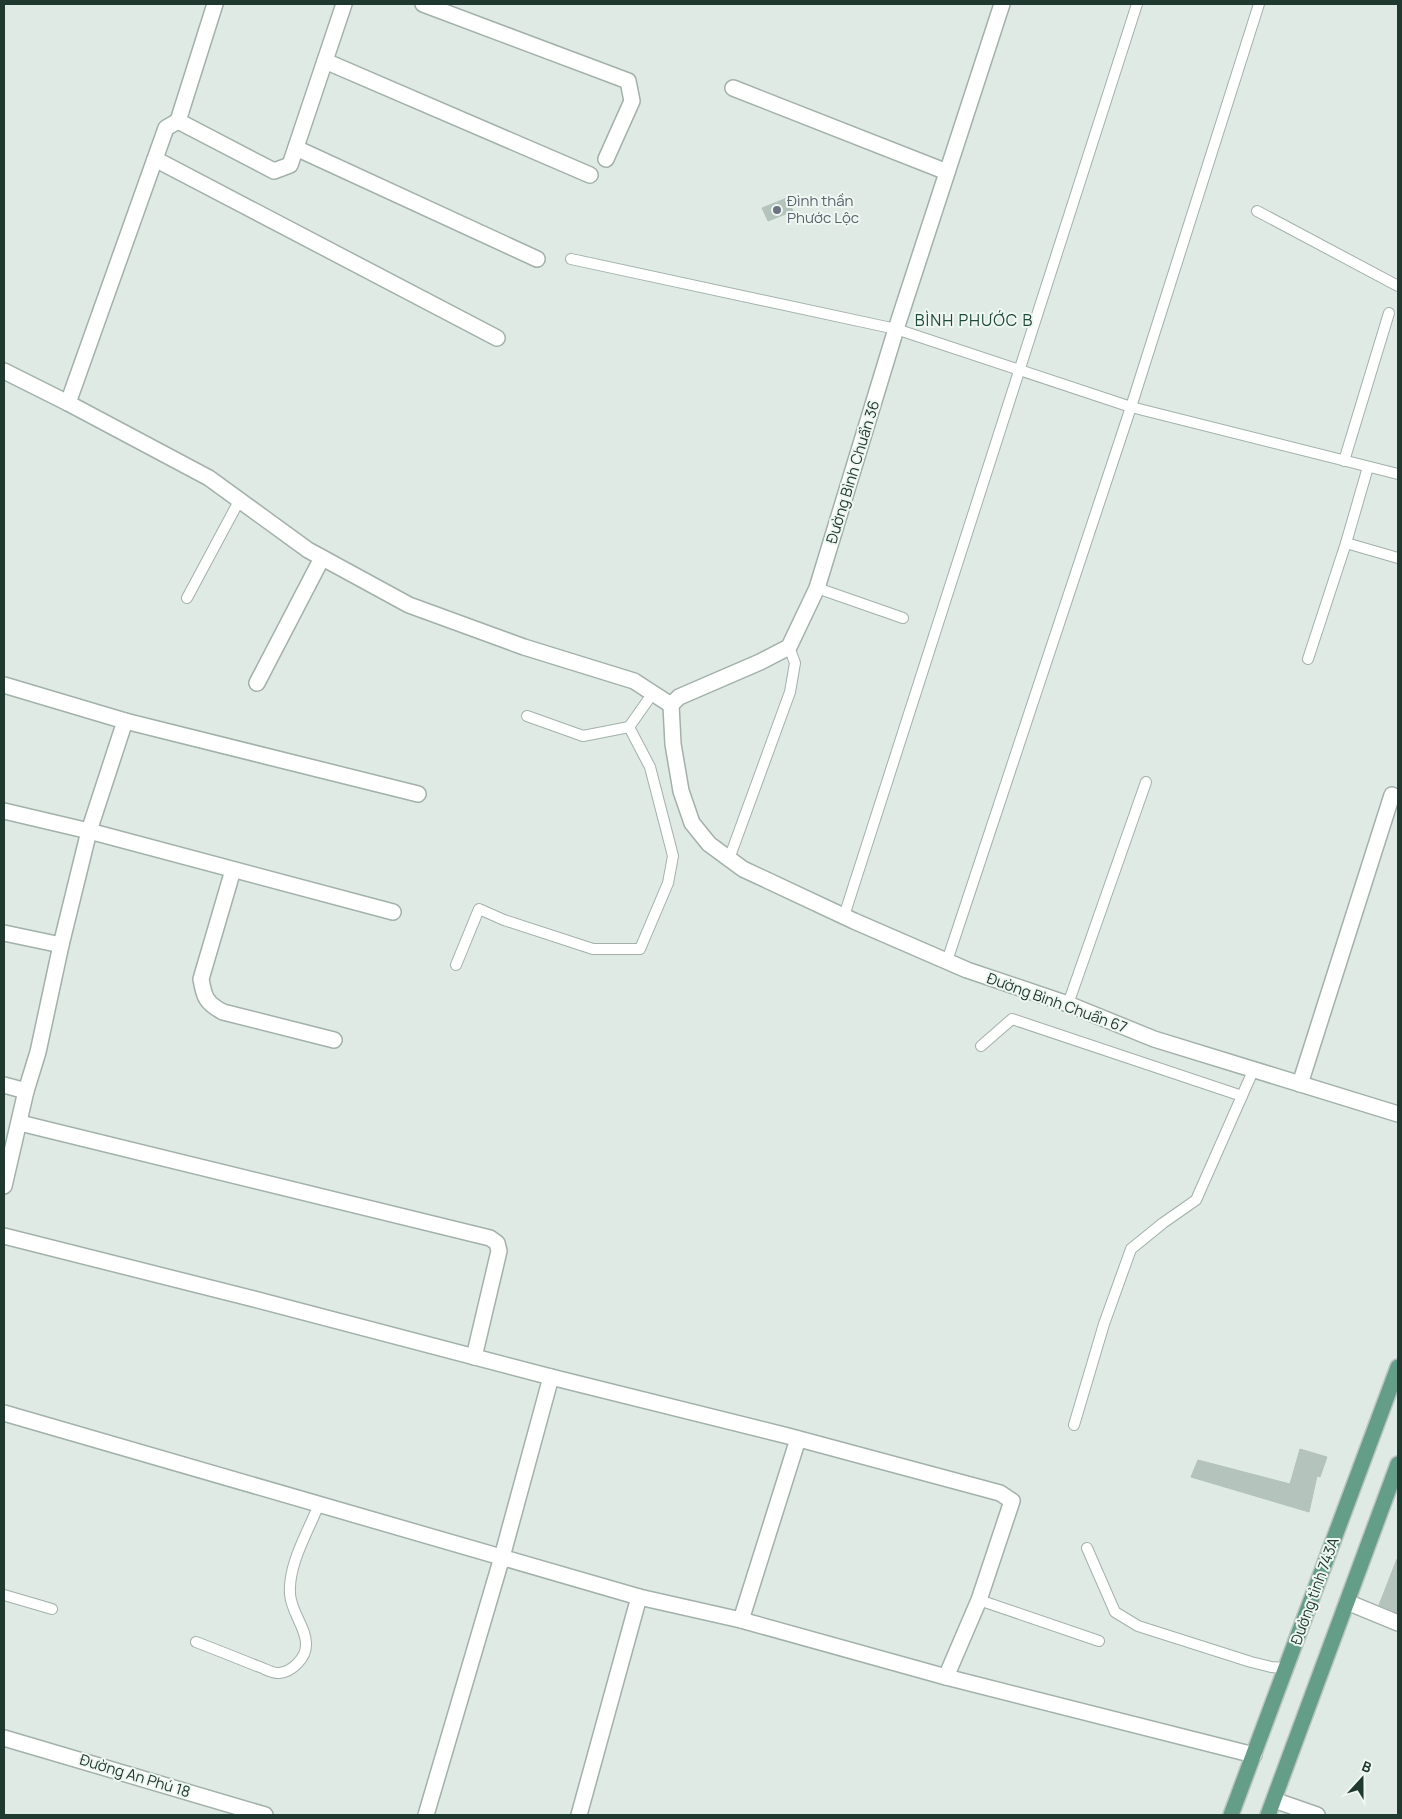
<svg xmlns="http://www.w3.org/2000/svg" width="1402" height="1819" viewBox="0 0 1402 1819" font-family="Manrope,sans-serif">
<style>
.building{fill:#b4c4bc;stroke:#b2c3ba}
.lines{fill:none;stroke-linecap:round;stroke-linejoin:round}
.service-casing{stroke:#a2b1aa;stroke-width:12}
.minor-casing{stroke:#a2b1aa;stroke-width:18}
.primary-casing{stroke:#bcc4c1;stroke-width:18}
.service{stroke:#fff;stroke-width:10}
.minor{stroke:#fff;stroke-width:15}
.primary{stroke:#649e89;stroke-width:15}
.worship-dot{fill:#6b7280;stroke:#eff7f2;stroke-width:2}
.labels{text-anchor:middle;stroke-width:4;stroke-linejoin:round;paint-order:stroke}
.worship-label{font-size:15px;fill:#5b616d;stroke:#eff7f2;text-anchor:start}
.street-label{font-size:15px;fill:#203930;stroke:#eff7f2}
.neighbourhood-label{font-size:16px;letter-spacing:1px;fill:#1d4a3a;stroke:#eff7f2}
</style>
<rect width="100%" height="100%" fill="#dfeae4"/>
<g class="building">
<path d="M787 198 793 211 768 221 762 208Z"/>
<path d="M1300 1449 1327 1457 1320 1477 1317 1476 1309 1512 1191 1477 1198 1460 1290 1484Z"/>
<path d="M1397 1559H1398V1613L1379 1605Z"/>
</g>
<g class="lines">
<defs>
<g id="service">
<path d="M1257 211 1398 286"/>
<path d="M571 259 896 329 1131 407 1398 474"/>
<path d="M1344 461 1389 313"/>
<path d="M1368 467 1346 543 1398 558"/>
<path d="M817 588 903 618"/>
<path d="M187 598 239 501"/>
<path d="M1308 659 1346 543"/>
<path d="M527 716 583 736 629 727"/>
<path d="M729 859 790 692 795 663 789 647"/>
<path d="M844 916 1137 4"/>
<path d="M947 961 1131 407 1259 4"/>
<path d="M456 965 479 909 504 920 593 949H640L668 883 673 856 650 767 629 727 653 693"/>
<path d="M1068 1004 1146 782"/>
<path d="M981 1046 1012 1019 1242 1096"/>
<path d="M1074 1425 1104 1324 1131 1249 1163 1223 1196 1200 1253 1071"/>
<path d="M1087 1548 1115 1612 1138 1626 1251 1662 1271 1667 1286 1668"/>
<path d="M4 1595 52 1609"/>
<path d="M979 1600 1099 1641"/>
<path d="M196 1642C217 1650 237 1658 257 1666 264 1668 273 1674 279 1673 292 1672 306 1658 306 1645 307 1629 291 1612 290 1594 288 1564 308 1532 319 1504"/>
</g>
<g id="minor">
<path d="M423 4 628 81 632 101 606 159"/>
<path d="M1002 4 896 329 817 588 789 647 760 662 679 697 671 705 673 744 681 791 692 823 709 844 743 869 854 921 967 970 1068 1004 1154 1039 1398 1114"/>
<path d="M325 61 590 175"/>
<path d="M733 88 947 172"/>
<path d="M178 121 215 4"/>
<path d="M296 148 537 259"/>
<path d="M155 159 497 338"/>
<path d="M4 371 68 403 209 478 308 550 409 605 524 647 634 681 671 705"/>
<path d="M68 403 166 128 178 121 274 171 290 165 344 4"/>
<path d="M257 683 322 558"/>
<path d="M4 685 125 721 89 831 61 945 38 1052 26 1091 4 1186"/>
<path d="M125 721 418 794"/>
<path d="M4 811 89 831 393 912"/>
<path d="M233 870 201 979C204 997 206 1003 223 1012L334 1040"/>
<path d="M4 933 61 945"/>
<path d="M1300 1084 1392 795"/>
<path d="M4 1085 26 1091"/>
<path d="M20 1123 490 1238 497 1243 499 1251 474 1357"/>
<path d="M4 1236 254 1299 551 1377 788 1436 1000 1493 1012 1501 979 1600 946 1677"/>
<path d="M4 1413 639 1597 741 1620 946 1677 1254 1755"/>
<path d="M1347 1602 1398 1623"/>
<path d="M741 1620 798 1439"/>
<path d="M4 1738 265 1815"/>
<path d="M1274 1800 1317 1815"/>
<path d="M426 1815 502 1557 551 1377"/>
<path d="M579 1815 639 1597"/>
</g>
<g id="primary">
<path d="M1231 1815 1398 1367"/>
<path d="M1268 1815 1398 1464"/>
</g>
</defs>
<use href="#service" class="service-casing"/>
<use href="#minor" class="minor-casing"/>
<use href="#primary" class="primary-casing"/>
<use href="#service" class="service"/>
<use href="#minor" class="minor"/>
<use href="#primary" class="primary"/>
</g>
<circle class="worship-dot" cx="777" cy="210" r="5"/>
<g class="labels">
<g class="worship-label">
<text x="787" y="206">Đình thần<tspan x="787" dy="17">Phước Lộc</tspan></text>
</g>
<g class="street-label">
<text transform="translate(853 472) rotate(-73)" y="5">Đường Bình Chuẩn 36</text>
<text transform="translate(1057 1003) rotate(20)" y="5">Đường Bình Chuẩn 67</text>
<text transform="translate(1315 1591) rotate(-70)" y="5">Đường tỉnh 743A</text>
<text transform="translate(135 1776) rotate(17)" y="5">Đường An Phú 18</text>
</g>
<g class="neighbourhood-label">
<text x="974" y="326">BÌNH PHƯỚC B</text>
</g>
</g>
<rect width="1402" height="1819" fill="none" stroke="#203930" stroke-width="10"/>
<g transform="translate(1362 1779) rotate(21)" stroke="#eff7f2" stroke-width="4" paint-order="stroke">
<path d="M0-4L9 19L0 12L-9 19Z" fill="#203930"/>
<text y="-8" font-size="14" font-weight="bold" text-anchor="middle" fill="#203930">B</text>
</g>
</svg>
